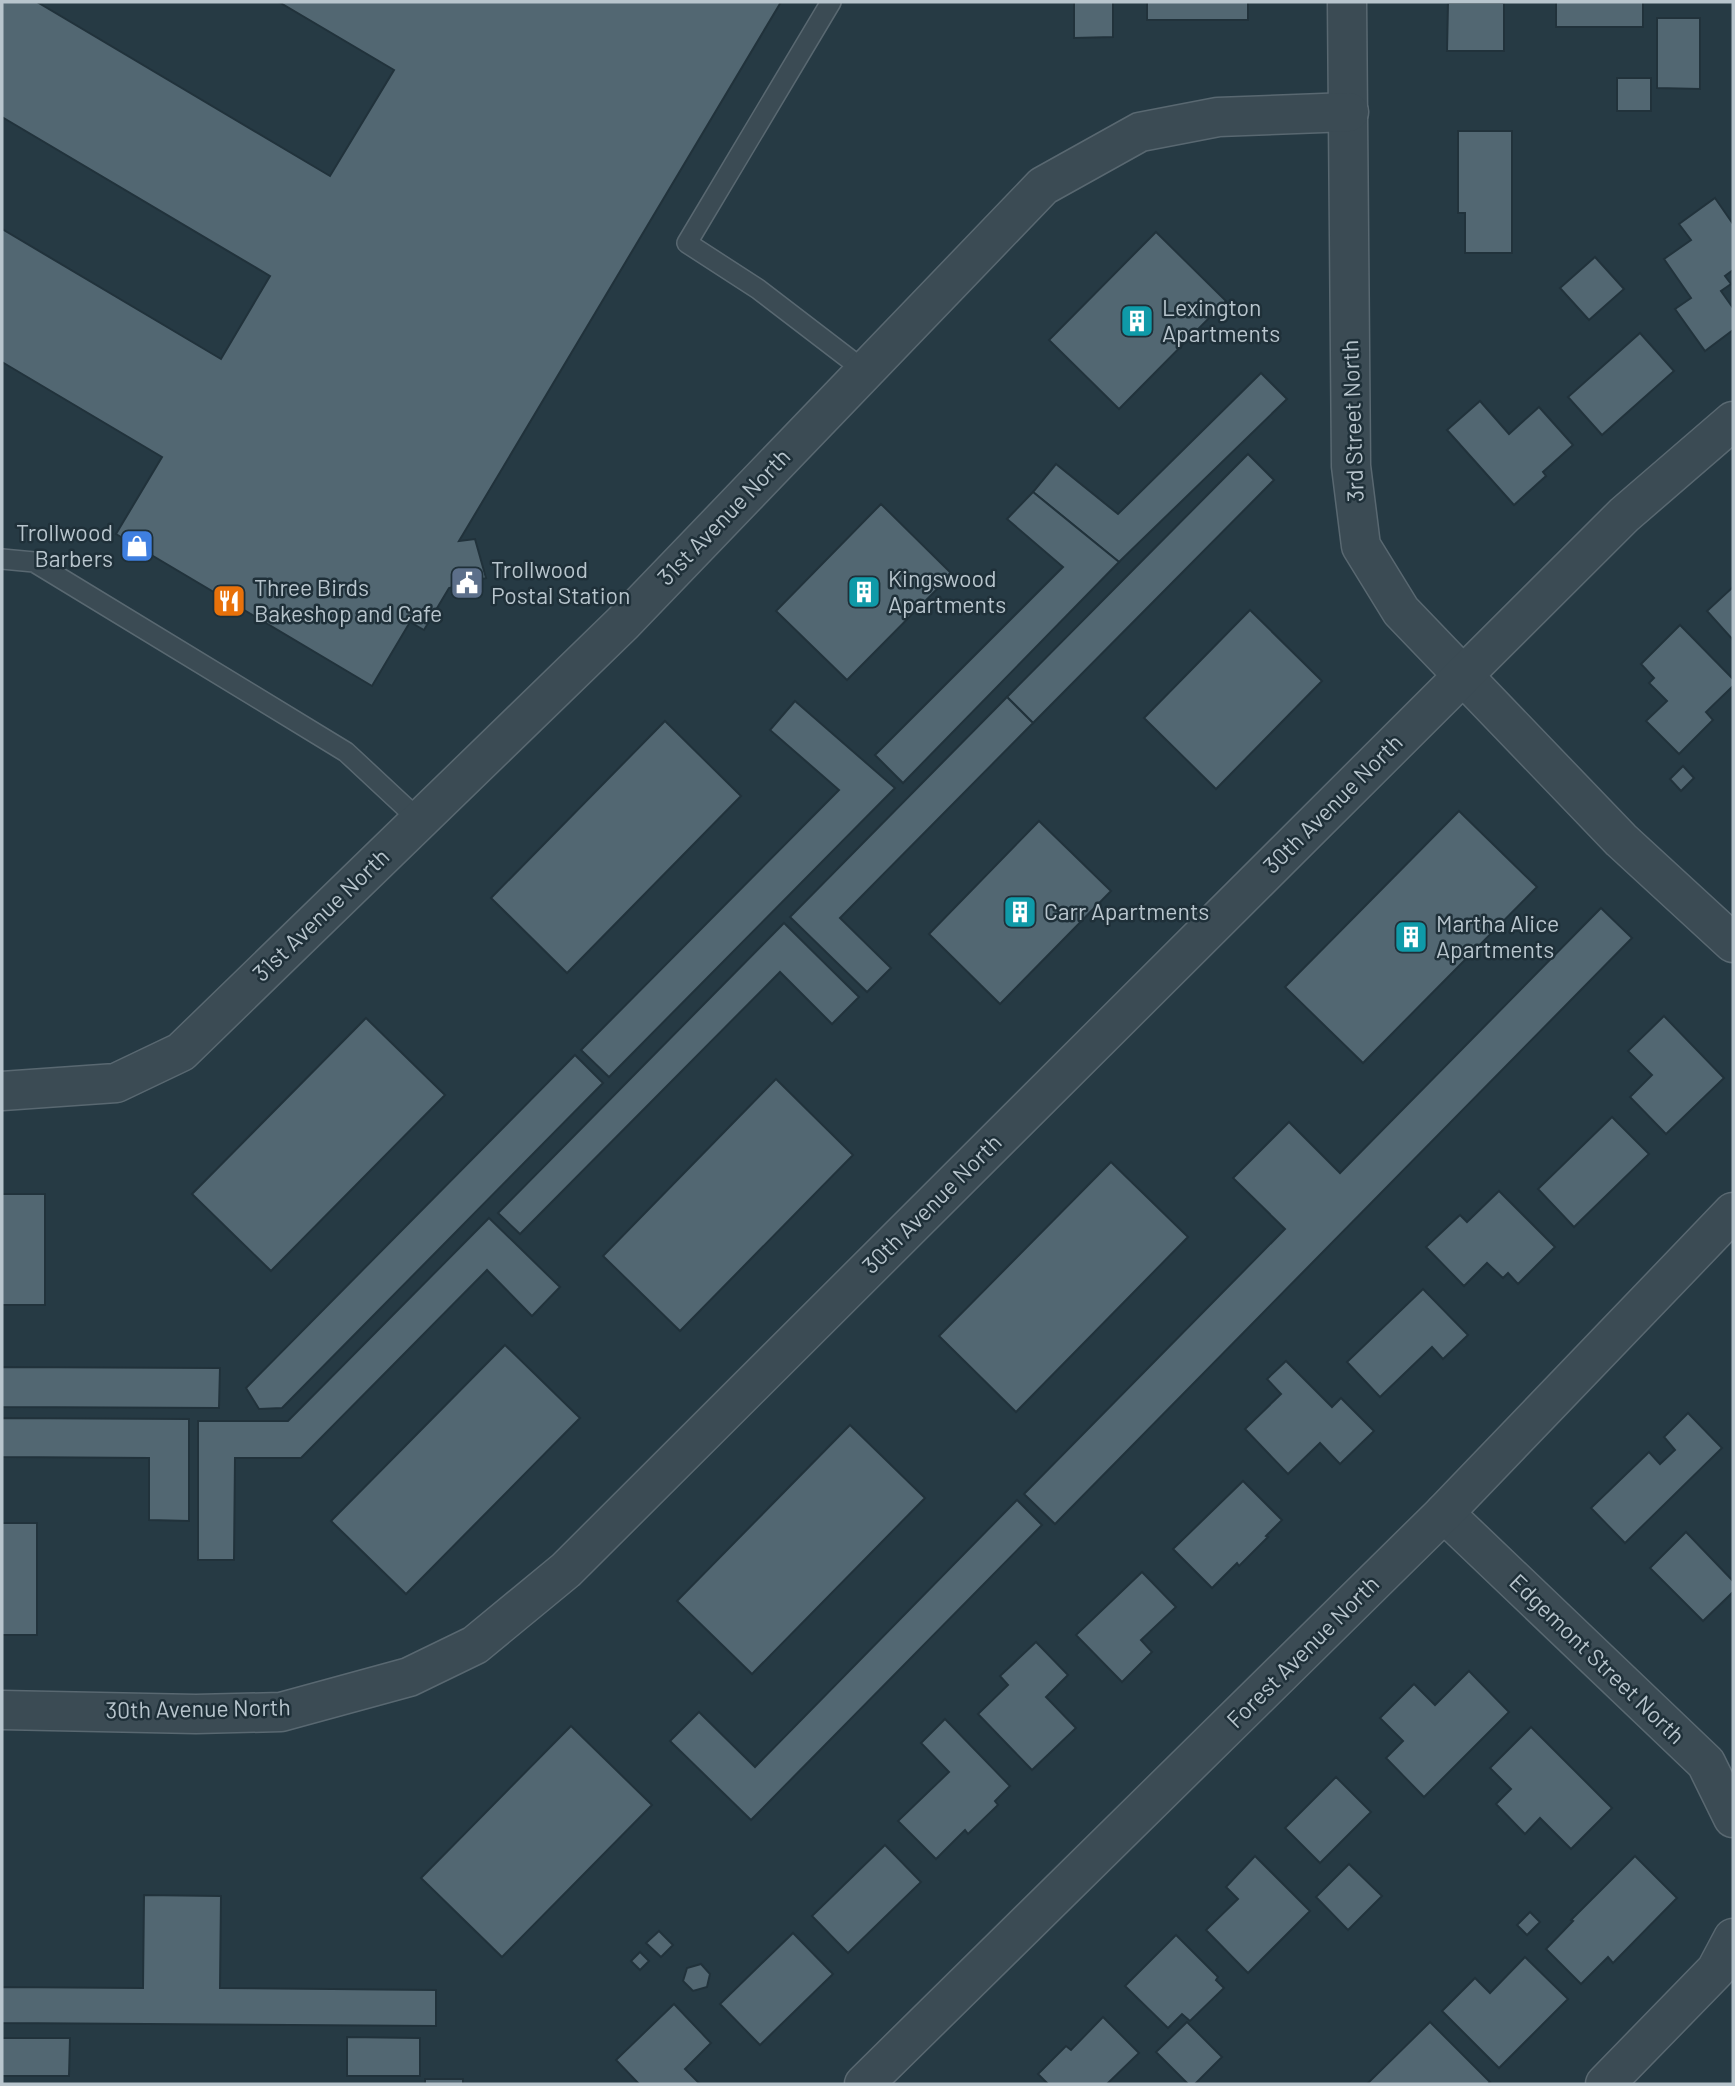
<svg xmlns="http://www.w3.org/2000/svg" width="1735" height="2086" viewBox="0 0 1735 2086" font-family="Barlow,sans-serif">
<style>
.building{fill:#526772;stroke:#21323b;stroke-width:2}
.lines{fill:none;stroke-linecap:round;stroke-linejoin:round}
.lane-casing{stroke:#596871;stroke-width:22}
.street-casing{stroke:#596871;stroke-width:41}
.lane{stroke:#3b4b54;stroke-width:19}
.street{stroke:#3b4b54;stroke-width:38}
.labels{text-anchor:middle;stroke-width:5;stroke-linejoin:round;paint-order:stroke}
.poi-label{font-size:23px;fill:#b8c5cd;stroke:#1f3039;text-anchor:start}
.street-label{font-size:23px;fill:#b8c5cd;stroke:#1f3039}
</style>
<rect width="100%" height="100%" fill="#263a44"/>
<g class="building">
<path d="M2 2H37L330 176 394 70 279 2H781L459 541 475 539 486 578 449 588 424 630 410 622 372 686 116 534 162 457 2 362V229L221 359 270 276 2 117Z"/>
<path d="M1074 2H1113V37L1074 38Z"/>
<rect x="1147" y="2" width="101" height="18"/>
<rect x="1556" y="2" width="87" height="25"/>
<path d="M1448 3H1504V51H1447Z"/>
<path d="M1657 18H1700V89L1657 88Z"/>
<rect x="1617" y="78" width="34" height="33"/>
<path d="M1458 131H1512V253H1465V213H1458Z"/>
<path d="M1715 198 1733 224V270L1725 276 1731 284 1721 291 1733 308V330L1705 351 1675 309 1691 298 1664 259 1691 240 1679 224Z"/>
<path d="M1156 232 1226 301 1119 409 1049 340Z"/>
<path d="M1595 257 1624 289 1589 320 1560 288Z"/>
<path d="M1640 333 1674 371 1602 435 1568 397Z"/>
<path d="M1261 373 1287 399 1119 562 1033 492 1056 464 1118 514Z"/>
<path d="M1480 401 1509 434 1539 407 1573 445 1543 472 1546 476 1514 505 1447 430Z"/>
<path d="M1248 454 1274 480 1033 723 1007 697Z"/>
<path d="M1033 492 1119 562 903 783 875 755 1063 567 1007 519Z"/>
<path d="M881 504 952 574 847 680 776 611Z"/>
<path d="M1733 587V640L1707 611Z"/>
<path d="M1250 610 1322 681 1216 789 1144 718Z"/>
<path d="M1680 625 1733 679V686L1706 712 1713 720 1679 754 1646 721 1667 701 1649 683 1654 678 1641 664Z"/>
<path d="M1007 697 1033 723 840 918 891 968 867 992 790 917Z"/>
<path d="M795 701 895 788 609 1077 581 1050 839 790 770 730Z"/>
<path d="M665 721 741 796 567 973 491 898Z"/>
<path d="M1683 766 1694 778 1681 791 1670 779Z"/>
<path d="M1459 811 1537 887 1363 1063 1285 987Z"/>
<path d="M1039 821 1111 891 1000 1004 929 934Z"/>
<path d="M1601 908 1632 938 1055 1524 1024 1494 1285 1229 1233 1178 1289 1122 1340 1173Z"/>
<path d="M784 923 859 997 832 1024 780 972 520 1234 498 1213Z"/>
<path d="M1664 1016 1724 1078 1666 1134 1630 1097 1652 1075 1628 1051Z"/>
<path d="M366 1018 445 1095 271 1271 192 1194Z"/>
<path d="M575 1055 603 1083 282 1408 259 1409 246 1388Z"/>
<path d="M776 1079 853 1155 680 1331 603 1256Z"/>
<path d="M1612 1117 1649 1154 1574 1227 1538 1189Z"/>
<path d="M1111 1162 1188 1237 1016 1412 939 1336Z"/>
<path d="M1499 1191 1555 1247 1518 1284 1508 1273 1503 1278 1487 1263 1464 1286 1426 1247 1460 1215 1467 1222Z"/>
<rect x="2" y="1194" width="43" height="111"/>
<path d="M489 1218 560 1287 532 1316 487 1270 301 1458H235L234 1560H198V1421H288Z"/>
<path d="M1423 1289 1468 1335 1443 1359 1432 1347 1380 1397 1347 1362Z"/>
<path d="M505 1345 580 1418 406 1594 331 1521Z"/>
<path d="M1286 1361 1332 1407 1341 1398 1374 1431 1340 1464 1320 1443 1288 1474 1245 1429 1281 1394 1267 1379Z"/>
<path d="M2 1367 220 1368 219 1408 2 1407Z"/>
<path d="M1688 1413 1722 1448 1625 1543 1591 1508 1649 1452 1660 1464 1675 1450 1664 1437Z"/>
<path d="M2 1418 189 1419V1521L149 1520V1458L2 1457Z"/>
<path d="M850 1425 925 1498 752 1674 677 1601Z"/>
<path d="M1243 1481 1282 1520 1266 1536 1268 1537 1239 1566 1237 1563 1212 1588 1173 1549Z"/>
<path d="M1017 1500 1042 1525 751 1820 670 1741 699 1712 755 1767Z"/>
<rect x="2" y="1523" width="35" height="112"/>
<path d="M1686 1532 1733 1581V1592L1703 1621 1650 1568Z"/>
<path d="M1142 1572 1176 1607 1141 1640 1152 1652 1122 1682 1076 1635Z"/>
<path d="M1036 1642 1068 1675 1046 1697 1076 1728 1032 1770 978 1714 1008 1685 1000 1676Z"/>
<path d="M1469 1671 1509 1712 1424 1797 1386 1758 1403 1741 1380 1718 1414 1684 1435 1705Z"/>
<path d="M945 1719 1010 1786 995 1801 998 1805 968 1834 965 1830 936 1859 898 1821 949 1772 921 1743Z"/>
<path d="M571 1726 652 1805 502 1957 421 1878Z"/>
<path d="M1531 1727 1612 1808 1571 1849 1540 1818 1525 1834 1496 1804 1511 1789 1490 1768Z"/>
<path d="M1336 1777 1371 1812 1320 1863 1285 1828Z"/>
<path d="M885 1845 921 1882 848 1953 812 1916Z"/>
<path d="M1255 1856 1310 1911 1248 1973 1206 1930 1238 1899 1226 1887Z"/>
<path d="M1635 1856 1677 1898 1613 1963 1608 1957 1581 1984 1546 1949 1573 1921 1571 1920Z"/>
<path d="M1349 1864 1382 1896 1348 1930 1316 1897Z"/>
<path d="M144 1895 221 1896 220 1988 436 1990V2026L2 2023V1987L143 1988Z"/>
<path d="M1530 1912 1540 1922 1527 1935 1517 1925Z"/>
<path d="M659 1931 673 1945 661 1957 646 1943Z"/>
<path d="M793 1933 833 1974 760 2045 720 2004Z"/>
<path d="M1176 1935 1218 1977 1216 1980 1224 1988 1190 2021 1182 2014 1168 2028 1125 1986Z"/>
<path d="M640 1952 649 1961 640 1970 631 1961Z"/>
<path d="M1525 1957 1568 1999 1499 2068 1442 2011 1475 1978 1490 1993Z"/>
<path d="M701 1964 710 1974 707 1987 693 1991 683 1981 687 1968Z"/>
<path d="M674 2004 711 2043 685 2069 700 2084H639L616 2060Z"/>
<path d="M1103 2017 1139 2053 1107 2084H1048L1038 2074 1066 2046 1071 2050Z"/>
<path d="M1187 2022 1222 2057 1195 2084H1188L1156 2052Z"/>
<path d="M1430 2022 1490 2082 1488 2084H1367Z"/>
<path d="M347 2037 420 2038V2076H347Z"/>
<path d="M2 2038H70L69 2076H2Z"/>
<rect x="425" y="2079" width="38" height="5"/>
</g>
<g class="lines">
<defs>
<g id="lane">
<path d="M831 2 687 243 758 289 865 371"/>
<path d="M2 559 34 562 346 752 419 820"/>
</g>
<g id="street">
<path d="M1347 2 1351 466 1361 546 1401 611 1621 840 1733 943"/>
<path d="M2 1091 116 1083 181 1052 623 623 1043 186 1140 132 1218 117 1349 112"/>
<path d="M1444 1513 1706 1763 1733 1818"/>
<path d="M2 1710 196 1714 281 1712 409 1677 475 1645 566 1570 1624 515 1733 421"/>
<path d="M864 2084 1444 1513 1733 1212"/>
<path d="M1605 2084 1716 1970 1733 1938"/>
</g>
</defs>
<use href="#lane" class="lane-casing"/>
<use href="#street" class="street-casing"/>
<use href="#lane" class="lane"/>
<use href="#street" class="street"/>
</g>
<defs>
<symbol id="building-square" viewBox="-11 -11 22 22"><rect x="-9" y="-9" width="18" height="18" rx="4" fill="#0f9aa8" stroke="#1f3039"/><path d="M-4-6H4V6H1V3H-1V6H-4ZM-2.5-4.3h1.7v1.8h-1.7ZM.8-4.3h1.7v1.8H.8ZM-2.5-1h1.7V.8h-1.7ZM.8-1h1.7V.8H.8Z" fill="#fff"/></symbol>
<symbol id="shop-square" viewBox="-11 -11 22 22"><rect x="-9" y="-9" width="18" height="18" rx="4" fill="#3f7fe0" stroke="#1f3039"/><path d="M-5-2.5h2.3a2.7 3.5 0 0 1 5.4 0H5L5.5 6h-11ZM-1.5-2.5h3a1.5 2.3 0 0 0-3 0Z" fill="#fff"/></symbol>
<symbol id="civic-square" viewBox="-11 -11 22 22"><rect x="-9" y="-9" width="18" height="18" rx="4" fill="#5c6f8a" stroke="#1f3039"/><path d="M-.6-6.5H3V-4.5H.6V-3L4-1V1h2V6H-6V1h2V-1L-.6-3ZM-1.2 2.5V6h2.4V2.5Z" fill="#fff"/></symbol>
<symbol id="restaurant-square" viewBox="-11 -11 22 22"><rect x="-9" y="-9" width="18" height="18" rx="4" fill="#e8710a" stroke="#1f3039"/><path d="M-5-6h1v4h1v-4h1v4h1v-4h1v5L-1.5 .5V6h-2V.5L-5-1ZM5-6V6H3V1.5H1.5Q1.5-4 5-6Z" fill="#fff"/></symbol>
</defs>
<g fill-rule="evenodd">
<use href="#building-square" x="1118" y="302" width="38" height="38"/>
<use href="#shop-square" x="118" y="527" width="38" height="38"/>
<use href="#civic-square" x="448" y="564" width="38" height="38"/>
<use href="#building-square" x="845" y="573" width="38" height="38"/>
<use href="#restaurant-square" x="210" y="582" width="38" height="38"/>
<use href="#building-square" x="1001" y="893" width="38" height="38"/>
<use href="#building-square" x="1392" y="918" width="38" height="38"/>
</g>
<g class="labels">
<g class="poi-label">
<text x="1162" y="316">Lexington<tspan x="1162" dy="26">Apartments</tspan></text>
<text x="113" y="541" text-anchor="end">Trollwood<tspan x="113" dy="26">Barbers</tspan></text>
<text x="491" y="578">Trollwood<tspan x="491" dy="26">Postal Station</tspan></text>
<text x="888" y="587">Kingswood<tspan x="888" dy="26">Apartments</tspan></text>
<text x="254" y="596">Three Birds<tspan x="254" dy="26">Bakeshop and Cafe</tspan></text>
<text x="1044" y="920">Carr Apartments</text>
<text x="1436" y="932">Martha Alice<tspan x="1436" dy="26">Apartments</tspan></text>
</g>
<g class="street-label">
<text transform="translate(1353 421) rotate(-92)" y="8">3rd Street North</text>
<text transform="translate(724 517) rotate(-46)" y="8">31st Avenue North</text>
<text transform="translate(1333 804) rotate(-45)" y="8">30th Avenue North</text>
<text transform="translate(321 915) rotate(-44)" y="8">31st Avenue North</text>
<text transform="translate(932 1204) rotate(-45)" y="8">30th Avenue North</text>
<text transform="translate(1303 1652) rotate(-45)" y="8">Forest Avenue North</text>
<text transform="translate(1597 1659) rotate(44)" y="8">Edgemont Street North</text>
<text transform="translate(198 1709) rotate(-1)" y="8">30th Avenue North</text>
</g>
</g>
<rect width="1735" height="2086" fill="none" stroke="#b8c5cd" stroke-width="7"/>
</svg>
